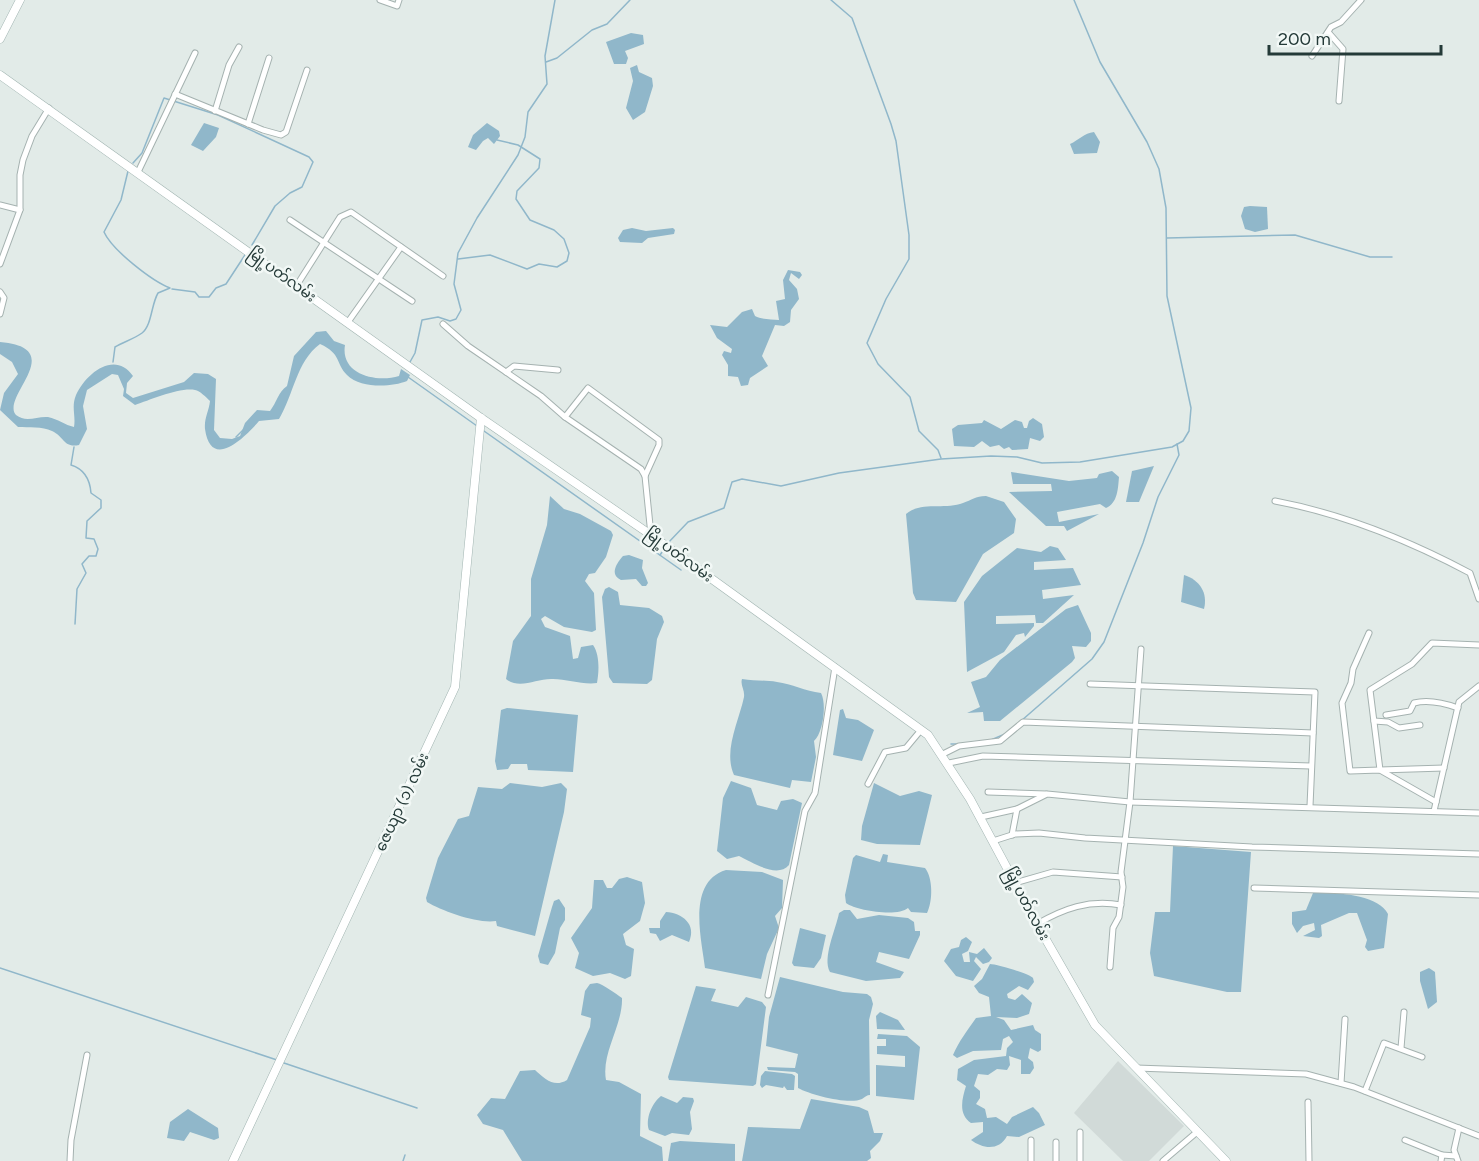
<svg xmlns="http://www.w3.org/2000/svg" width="1479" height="1161" viewBox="0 0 1479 1161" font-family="Figtree,'Noto Sans Myanmar',sans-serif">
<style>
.built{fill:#d1dad8}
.water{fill:#90b7ca}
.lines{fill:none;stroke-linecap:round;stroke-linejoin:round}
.stream{stroke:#90b7ca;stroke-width:1.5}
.street-casing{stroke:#a5b2b0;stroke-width:7}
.secondary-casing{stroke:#a2b5b2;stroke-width:9}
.street{stroke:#fff;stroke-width:5}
.secondary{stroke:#fff;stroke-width:8}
.labels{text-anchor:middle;stroke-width:5;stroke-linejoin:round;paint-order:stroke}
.street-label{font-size:15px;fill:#243a38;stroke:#f2f8f6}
</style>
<rect width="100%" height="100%" fill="#e2ebe8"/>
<path class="built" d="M1118 1061 1184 1126 1149 1161H1123L1074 1113Z"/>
<g class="water">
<path d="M631 33 643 35 644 44 625 51 628 58 626 64H614L606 42Z"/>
<path d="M637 65 639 72 652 78 653 86 645 112 633 120 626 108 633 81 630 68Z"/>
<path d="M204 123 219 128 216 137 203 151 191 145Z"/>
<path d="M487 123 499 131 500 136 494 144 488 138 483 141 476 150 468 147 473 135Z"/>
<path d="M1094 132 1100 142 1097 153 1074 154 1070 144C1079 140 1084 133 1094 132Z"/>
<path d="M1250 206 1267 207 1268 229 1255 232 1245 229 1241 216 1244 207Z"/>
<path d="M632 228 646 231 673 228 675 230 674 234 648 238 642 243 620 242 618 238 623 230Z"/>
<path d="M788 270 800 272 802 275 799 279 791 273 789 280 797 289 799 299 791 310 790 322 784 326 775 325 762 356 768 366 750 378 748 385 741 386 738 377 728 376V365L722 355 724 351 731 353 732 349 717 338 710 325 727 327 742 312 752 309 755 316C762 320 772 319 779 320L776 301 785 299 783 280Z"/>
<path d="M326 331 334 341 345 345C340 375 377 383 399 376L401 369 410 375 407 381C392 387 361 389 347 375 335 363 342 354 320 344 296 362 294 394 279 419L259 421C246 436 211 472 205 429 204 418 209 411 210 401 206 397 200 391 195 390 180 387 150 400 135 405L123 396 124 389 118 375 112 374 87 390 83 406 87 429 79 445C63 448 65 437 52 431 42 426 29 428 18 427L0 410 4 393 18 374 12 362 0 354V342C70 348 0 397 16 415 26 423 37 416 48 417 58 419 65 425 74 427 76 416 71 407 76 395 86 373 115 350 133 376L127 383 126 393 133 398 184 382 194 373 208 374 216 379 214 430 220 438 232 439 240 436 245 423 257 410 270 411C277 402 278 392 287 386L294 356 316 332Z"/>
<path d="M1033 418 1042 424 1044 437 1040 441 1030 438 1028 449 1012 450 1009 447 1004 449 999 445 990 447 982 441 974 447 954 446 952 429 958 425 982 423 984 420 1001 429 1015 420 1022 422 1024 428H1027L1029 421Z"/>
<path d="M1154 466 1139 502H1126L1132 471Z"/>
<path d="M1112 471 1119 477C1118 488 1118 503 1106 508L1100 504 1057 512 1059 522 1099 514 1067 531 1064 526H1046L1009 492 1052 491 1051 484H1013L1011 472 1069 481 1097 478 1099 474Z"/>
<path d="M550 496 564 509 580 514 611 531 613 535 606 557 595 573 589 574 585 581 594 593 596 630 592 632 564 627 545 616 541 619 545 627 570 636 573 659 578 658 581 647 593 645C600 655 599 672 597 683 583 685 567 679 553 679 537 678 520 690 506 679L513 641 531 616V579L547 525Z"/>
<path d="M986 496 1004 502 1016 519 1014 533 983 554 956 602 916 600 913 593 906 514C921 501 945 510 963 503 972 500 975 496 986 496Z"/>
<path d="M1050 546 1058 548 1066 560 1034 562V570L1073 568 1081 585 1042 590 1043 599 1074 595 1043 623H1036L1035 615 996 616V624L1034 623V626L1025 637 1024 633 1016 635 1004 652 967 672 964 602 982 576 1017 548 1041 552Z"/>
<path d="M629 555 643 560 642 568 648 583 646 586H642L636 579 621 580C609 574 617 563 623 556Z"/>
<path d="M1184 575C1200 580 1208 593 1204 609L1181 602Z"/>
<path d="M609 587 618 592 620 605 649 608 662 616 664 622 657 639 652 680 647 684 613 683 609 677 602 597 605 589Z"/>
<path d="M1078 605 1091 633V641L1086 647 1072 646 1075 658 1072 662 1000 721H984L983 712 967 713 980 707 971 682 986 677 1000 660 1066 609Z"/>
<path d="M742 679C754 681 765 680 777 682 792 684 805 691 821 693 827 704 823 733 814 741L816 757 811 782 792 780 790 788 734 775C723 751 739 721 744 697 745 690 740 685 742 679Z"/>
<path d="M507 708 578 715 573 772 528 770 527 764H511L508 769 497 770 495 761 501 710Z"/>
<path d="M843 709 846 718 858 720 874 730 862 761 833 755 840 710Z"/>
<path d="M731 781 751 788 757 805 777 810 781 801 793 799 802 803 789 865C777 879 752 862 739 856L727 859 717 851 723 798Z"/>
<path d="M510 783 542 787 561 783 567 789 564 812 535 936 497 926 496 921C478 924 442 911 427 902L426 898 438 858 458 819 469 816 478 787 502 789Z"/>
<path d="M874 783 900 796 919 791 932 795 920 845 877 844 861 840 862 826Z"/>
<path d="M1173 846 1251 852 1241 992H1227L1154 976 1150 953 1155 912H1170Z"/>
<path d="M883 854 888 855 887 862 925 868C933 878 933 901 927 913L911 912 908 908C898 917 857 911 846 903L845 895 853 858 856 855 880 862Z"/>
<path d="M726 870 762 872 783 880 782 908 775 916 779 928 767 954 761 979 705 968C702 941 686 882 726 870Z"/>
<path d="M627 877 642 882 645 903 640 921 623 934 626 945 634 949 631 976 625 979 610 973 593 976 575 968 579 953 571 938 592 908 594 880H603L607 888H612L619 879Z"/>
<path d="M1313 893C1333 892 1378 894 1388 914L1384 948 1368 951 1365 947 1367 940 1357 913H1349L1321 925 1322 936 1319 938 1303 936 1315 930 1314 923 1303 926 1297 933 1292 924V912L1306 910Z"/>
<path d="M559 899 565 908V920L560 928 555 953 548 965 540 963 538 956 552 907 554 901Z"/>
<path d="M844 910H850L857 919 879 915 908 918 914 922 915 931H920V935L909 959 879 952 876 962 904 972 900 978 866 981 830 972C822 958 836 929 839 913Z"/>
<path d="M666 912C682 913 697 924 689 942L672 935 660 941 656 934 650 933 649 928H660V921Z"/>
<path d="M800 928 826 935 821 958 814 968 794 966 792 963Z"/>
<path d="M966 937 972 942 968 951 962 954 964 962H970L969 952 977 954 984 948 992 958 989 962 983 964 976 957 974 961 981 969 973 981 956 976 944 961 951 949 959 947 961 940Z"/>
<path d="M990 964C996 964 1030 974 1033 978L1034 982 1028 990 1019 986 1007 994 1008 998 1015 1000 1022 994 1032 1003 1029 1014 1017 1018 996 1017 1004 1020 1011 1030 1033 1025 1035 1030 1041 1034V1050L1038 1052 1030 1048 1028 1058 1033 1062 1034 1068 1030 1074H1021V1060L1009 1056 1010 1065 1007 1070 997 1069 988 1075 978 1074 974 1086 980 1091V1098L976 1104 985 1109 987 1118 996 1117 1007 1124 1012 1117 1033 1107 1039 1113 1045 1125 1019 1137 1007 1136C999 1151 983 1149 971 1140L983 1132V1122L971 1123C958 1114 962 1099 966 1086L957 1080 958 1069 974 1060 1006 1056 1007 1048 1013 1042 1009 1036 1003 1039 1001 1050 973 1051 957 1058 953 1055C959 1041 967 1031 976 1018L991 1016 989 997 979 993 974 986 982 979Z"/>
<path d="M1429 968 1435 972 1437 1002 1428 1009 1420 981V972Z"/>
<path d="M780 977 843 992 867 994 871 997 873 1004 869 1020 870 1095C867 1095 865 1097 862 1099 849 1105 811 1095 798 1088V1074L795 1072 768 1070 767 1067 795 1068 798 1054 766 1046 769 1017Z"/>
<path d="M597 983C603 984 616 994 622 998 623 1025 601 1053 606 1080L619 1082 641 1094 640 1136 662 1147 663 1161H522L503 1130 483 1124 477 1115 491 1098 505 1099 520 1071 535 1070C545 1079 554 1088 567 1080L590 1027 591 1018 581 1015 585 991 590 984Z"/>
<path d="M696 986 716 989 711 1001 738 1007 746 997 762 1002 766 1007 756 1084 753 1086 669 1080 668 1077Z"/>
<path d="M880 1012 898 1020 905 1030 877 1029 876 1016Z"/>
<path d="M878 1034 907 1036 920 1047 914 1100 876 1096V1065L905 1067V1056L877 1054V1046H886V1039H877Z"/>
<path d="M765 1071 792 1074 795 1076 794 1090H787L784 1086 783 1088 766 1085 762 1088 760 1085 761 1076Z"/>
<path d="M661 1096 677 1103 683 1097 693 1098 694 1101 690 1112 692 1129 689 1135 672 1133 665 1136 649 1130C645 1119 652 1103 661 1096Z"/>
<path d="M811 1099 859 1107 868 1111 874 1133H883L880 1141 870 1151 871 1158 867 1161H742L748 1127 800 1129Z"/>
<path d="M188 1109 218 1128 219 1138 214 1140 190 1132 184 1141 167 1138 170 1122Z"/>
<path d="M680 1141 735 1144V1161H668L671 1143Z"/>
</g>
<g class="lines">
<g class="stream">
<path d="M831 0 852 18 891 124 896 141 909 235V259L886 299 867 343 878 364 910 397 919 431 938 450 941 458"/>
<path d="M546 62 557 58 592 30 607 24 630 0"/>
<path d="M133 163 142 153 164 98 218 115 309 157 313 162 302 187 290 193 275 206 252 245"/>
<path d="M1167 238 1295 235 1370 257H1392"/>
<path d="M458 259 490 255 527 269 539 264 557 267 567 261 569 253 564 239 554 230 530 220 516 199 517 191 539 168 540 159 518 145 497 140"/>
<path d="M172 289 195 292 199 297H209L216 288 226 284 245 255"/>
<path d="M113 362 115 347C123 342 134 339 142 333 152 325 151 305 158 293L170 288C152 281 112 250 104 232L121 200 128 171"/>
<path d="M410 362 415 353 422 320 438 317 450 321 456 319 461 310 454 284 458 253 477 218 518 155 525 137 528 112 547 84 545 56 555 0"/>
<path d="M408 377 477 426"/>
<path d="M484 431 681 570"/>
<path d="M236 437 243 430"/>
<path d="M74 447 71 465C84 469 90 480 91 493L101 500V508L87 521 86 538 94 539 98 549 96 556H89L82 564 86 573 77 589 75 624"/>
<path d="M667 544 688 522 724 508 732 482 742 479 781 486 839 473 941 459 991 456 1017 457 1042 463 1080 462 1172 447 1183 441 1189 431 1191 408 1167 296 1166 208 1159 169 1147 142 1100 62 1074 0"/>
<path d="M660 555 665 548"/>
<path d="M1021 721 1092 659 1104 642 1143 543 1158 497 1179 455 1177 444"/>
<path d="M991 740 1005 734"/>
<path d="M951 744H959"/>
<path d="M0 968 277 1060"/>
<path d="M284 1063 417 1108"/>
<path d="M403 1161 405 1155"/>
</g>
<defs>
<g id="street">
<path d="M380 0 397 6 399 0"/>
<path d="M1328 32 1343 49 1339 101"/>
<path d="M1312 56 1331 27 1341 22 1361 0"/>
<path d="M175 94 263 130 281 135 286 132 307 70"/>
<path d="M215 111 229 65 239 47"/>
<path d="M248 124 269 58"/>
<path d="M138 172 195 53"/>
<path d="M0 205 20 210"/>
<path d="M290 220 412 301"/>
<path d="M0 264 20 210V175L23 160 32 136 49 108"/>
<path d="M297 285 340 217 351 212 443 276"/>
<path d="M0 292 4 298 0 314"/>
<path d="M348 322 401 247"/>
<path d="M443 324 468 346 541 396 565 417 641 469 645 476"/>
<path d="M506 372 514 366 558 370"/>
<path d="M565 417 588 388 659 440V445L645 476 651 535"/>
<path d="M1275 501C1344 514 1408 540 1470 573L1479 599"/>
<path d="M1369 633 1353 669 1351 683 1342 703 1350 771 1380 770 1436 802"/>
<path d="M1090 684 1315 692 1310 806"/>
<path d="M1386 715 1410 711 1414 703C1429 699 1444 703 1458 708"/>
<path d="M1374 721 1388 722 1399 728 1420 725"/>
<path d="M943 754 959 746 1000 741 1023 722 1313 733"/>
<path d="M949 763 983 756 1311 766"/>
<path d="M1444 768 1380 770 1370 690 1412 664 1432 643 1479 645"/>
<path d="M868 784 885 752 906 748 921 730"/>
<path d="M988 792 1046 794"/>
<path d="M1434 811 1459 702 1479 686"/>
<path d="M981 817 1017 809 1047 794 1130 802 1479 813"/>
<path d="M1012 835 1017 809"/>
<path d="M993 841 1015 834 1039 833 1085 838 1252 847 1479 854"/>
<path d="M1015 883 1053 872 1122 877"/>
<path d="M1254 888 1479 895"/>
<path d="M1037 924C1063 909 1089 899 1121 905"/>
<path d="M1110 967 1113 928 1119 917 1123 887 1121 872 1130 802 1141 649"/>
<path d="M768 995 805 811 815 793 835 667"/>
<path d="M1401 1048 1404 1012"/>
<path d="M1136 1068 1306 1074 1354 1087 1479 1136"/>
<path d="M1341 1083 1345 1019"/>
<path d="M1365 1091 1384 1043 1422 1057"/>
<path d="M1308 1102 1309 1161"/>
<path d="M1080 1132V1161"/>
<path d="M1031 1140V1161"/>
<path d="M1405 1140 1442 1155"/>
<path d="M70 1161 71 1140 87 1055"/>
<path d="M1056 1161V1142"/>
<path d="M1163 1161 1197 1132"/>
<path d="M1441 1161 1442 1155 1456 1156"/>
<path d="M1458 1161 1454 1150 1459 1128"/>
</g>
<g id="secondary">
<path d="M0 39 20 0"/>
<path d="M0 75 481 418 651 535 928 735 970 799 1037 924 1095 1025 1226 1161"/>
<path d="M233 1161 455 687 481 418"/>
</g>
</defs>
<use href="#street" class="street-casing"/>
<use href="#secondary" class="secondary-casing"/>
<use href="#street" class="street"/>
<use href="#secondary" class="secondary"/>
</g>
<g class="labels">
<g class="street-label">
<text transform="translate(282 275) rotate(36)" y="5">မြို့ပတ်လမ်း</text>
<text transform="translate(679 555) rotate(36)" y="5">မြို့ပတ်လမ်း</text>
<text transform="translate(402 802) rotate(-65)" y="5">ဇေယျာ (၁) လမ်း</text>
<text transform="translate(1027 904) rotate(62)" y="5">မြို့ပတ်လမ်း</text>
</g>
</g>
<path d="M1269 45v9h172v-9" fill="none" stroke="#243a38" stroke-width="3"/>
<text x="1278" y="45" font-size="18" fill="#243a38" stroke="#f2f8f6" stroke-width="4.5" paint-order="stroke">200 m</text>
</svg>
